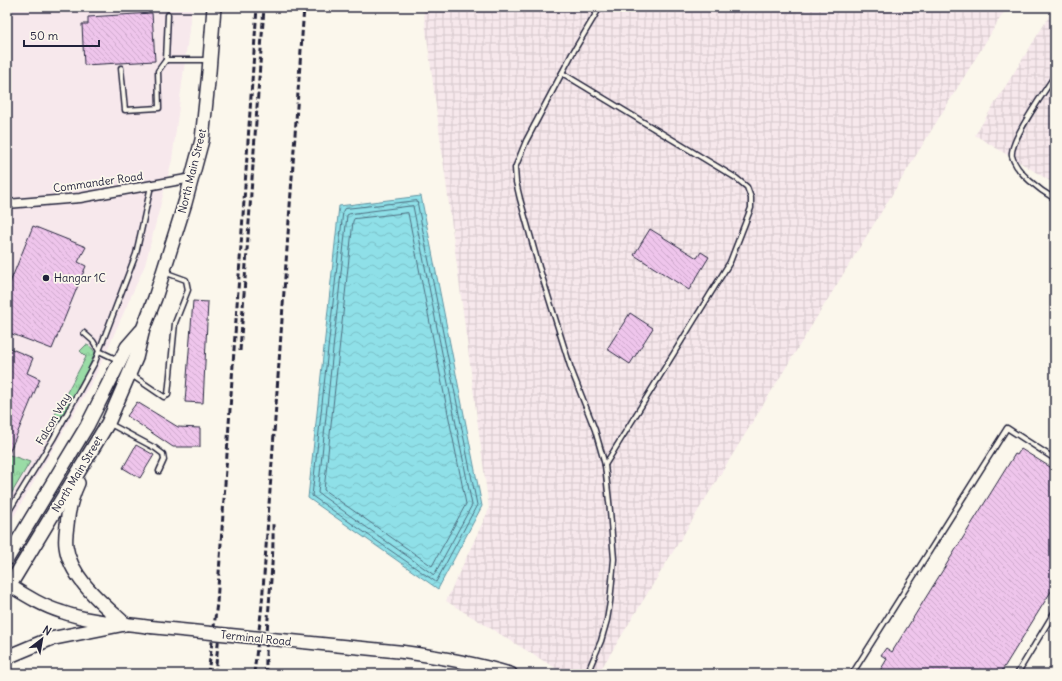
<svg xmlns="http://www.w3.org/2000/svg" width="1062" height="681" viewBox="0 0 1062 681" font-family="Delius,sans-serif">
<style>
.built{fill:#f7e8ec}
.industrial{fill:url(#industrial-grid)}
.grass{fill:url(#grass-tufts);stroke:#5e7f70}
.water{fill:url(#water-waves);stroke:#6394a3}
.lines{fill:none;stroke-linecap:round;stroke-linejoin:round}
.shore{stroke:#4e6e80;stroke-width:1}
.building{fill:url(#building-back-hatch);stroke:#22223b}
.service-casing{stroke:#22223b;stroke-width:7}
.minor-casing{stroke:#22223b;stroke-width:11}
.secondary-casing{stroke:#22223b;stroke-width:15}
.primary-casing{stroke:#22223b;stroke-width:16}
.service{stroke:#fbf7ec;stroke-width:4}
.minor{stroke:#fbf7ec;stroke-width:8}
.secondary{stroke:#fbf7ec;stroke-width:12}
.primary{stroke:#fbf7ec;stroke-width:13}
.rail{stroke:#22223b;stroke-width:3;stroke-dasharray:6 3;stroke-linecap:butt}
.secondary-bridge-casing{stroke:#22223b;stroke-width:15;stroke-linecap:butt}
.secondary-bridge{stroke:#fbf7ec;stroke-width:12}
.poi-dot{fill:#22223b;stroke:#fbf7ec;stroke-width:1.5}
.labels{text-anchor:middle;stroke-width:3.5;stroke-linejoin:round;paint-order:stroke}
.street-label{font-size:11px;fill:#22223b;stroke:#fbf7ec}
.poi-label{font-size:11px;fill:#22223b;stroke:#fbf7ec;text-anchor:start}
</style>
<defs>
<pattern id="industrial-grid" width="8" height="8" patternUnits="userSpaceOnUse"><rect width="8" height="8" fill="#f7e8ec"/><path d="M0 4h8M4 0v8" fill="none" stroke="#d3c7cb"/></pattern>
<pattern id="grass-tufts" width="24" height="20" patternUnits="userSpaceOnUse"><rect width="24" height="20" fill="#9adca6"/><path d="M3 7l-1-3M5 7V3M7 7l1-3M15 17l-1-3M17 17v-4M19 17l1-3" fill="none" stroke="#84bc90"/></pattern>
<pattern id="water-waves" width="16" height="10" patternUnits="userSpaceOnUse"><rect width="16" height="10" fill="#8fe0e8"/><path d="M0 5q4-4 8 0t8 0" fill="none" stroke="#7bc0c8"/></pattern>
<pattern id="building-back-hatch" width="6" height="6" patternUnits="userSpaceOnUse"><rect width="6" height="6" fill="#efc5ec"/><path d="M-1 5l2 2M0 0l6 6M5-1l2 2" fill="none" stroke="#cda9cb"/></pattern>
</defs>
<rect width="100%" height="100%" fill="#fbf7ec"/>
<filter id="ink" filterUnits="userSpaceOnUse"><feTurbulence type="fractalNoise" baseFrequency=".025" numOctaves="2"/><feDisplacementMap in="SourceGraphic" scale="8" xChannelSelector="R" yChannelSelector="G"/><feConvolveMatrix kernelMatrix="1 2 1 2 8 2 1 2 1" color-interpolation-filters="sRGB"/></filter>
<g filter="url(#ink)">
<path class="built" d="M7 7H192L172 160 145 265 95 377 7 528Z"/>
<g class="industrial">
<path d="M423 7H1007L598 674H565L446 601 489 509Z"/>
<path d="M1055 7V184L975 135Z"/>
</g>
<g class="grass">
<path d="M86 345C91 346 93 349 95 353L87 371 57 425 51 422 86 357 80 351Z"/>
<path d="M7 454 30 462 7 501Z"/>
</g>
<path class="water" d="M421 196 482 506 438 589 308 498 339 206Z"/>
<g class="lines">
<g class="shore">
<path d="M417 201 477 505 436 582 312 496 343 211 344 209Z"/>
<path d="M413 206 472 505 434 575 318 493 347 215 349 214Z"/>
<path d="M408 213 466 504 432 566 324 490 353 221 354 219Z"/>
</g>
</g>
<g class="building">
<path d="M152 13 155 61 84 65 82 24H88V17Z"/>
<path d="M33 226 86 247 78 262 86 266 52 349 7 332V290Z"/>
<path d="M650 229 697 258 701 252 709 257 689 290 634 255Z"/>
<path d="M193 301 208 302 203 403 185 402Z"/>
<path d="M630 313 653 328 630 364 607 349Z"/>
<path d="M7 347 33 358 27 373 40 379 7 458Z"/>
<path d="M137 402 178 427 200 428V447H173L127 416Z"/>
<path d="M136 445 154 455 140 478 123 468Z"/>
<path d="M1021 449 1055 470V585L1000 674H878L887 659 881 655 886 648 892 652 1015 454 1017 455Z"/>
</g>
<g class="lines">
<defs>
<g id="service">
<path d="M168 15 166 60H208"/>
<path d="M121 68 125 110 159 108 158 71 166 60"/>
<path d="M562 73 736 178 747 187 751 198V208L730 262 605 465"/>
<path d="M1055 75C1046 90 1009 141 1012 156 1016 173 1041 191 1055 199"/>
<path d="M118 360 99 351 136 254 151 186"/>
<path d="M130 374 164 397 168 395 175 323 188 290 186 280 164 272"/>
<path d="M110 424 155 448 163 454 164 460 159 471"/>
<path d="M7 514 53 439 95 362 99 351 93 341 84 333"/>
<path d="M587 674 601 641 607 620 610 602 614 559 610 511 605 465 595 430 571 369 539 267 520 199 516 182 515 168 526 141 572 54 600 7"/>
<path d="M852 674 1007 428 1055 459"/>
<path d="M1017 674 1055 611"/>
</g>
<path id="minor" d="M7 204 80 198 192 178"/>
<g id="secondary">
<path d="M7 584C25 595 42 606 62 612 90 622 122 623 151 627"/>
<path d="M403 652C440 657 475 663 511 674"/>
</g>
<g id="primary">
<path d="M78 483C72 496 68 511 67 525 66 532 65 539 66 546 70 578 103 604 125 624"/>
<path d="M7 559 87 426 127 347 141 331"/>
<path d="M7 590 108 423 136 358 143 329 155 298 185 203 202 140 209 72 214 7"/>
<path d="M7 657 50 639 125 624"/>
</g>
</defs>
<use href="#service" class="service-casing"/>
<use href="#minor" class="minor-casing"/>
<use href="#secondary" class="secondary-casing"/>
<use href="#primary" class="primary-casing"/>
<use href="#service" class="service"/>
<use href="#minor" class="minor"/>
<use href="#secondary" class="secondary"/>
<use href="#primary" class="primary"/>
<g class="rail">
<path d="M240 351 264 7"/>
<path d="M208 674 217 603 257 7"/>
<path d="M215 674 219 634"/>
<path d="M254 674 262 604 304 7"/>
<path d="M266 674C265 624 274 574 273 524"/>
</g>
<defs>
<path id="secondary-bridge" d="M151 627 403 652"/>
</defs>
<use href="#secondary-bridge" class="secondary-bridge-casing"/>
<use href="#secondary-bridge" class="secondary-bridge"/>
</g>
</g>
<circle class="poi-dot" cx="46" cy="278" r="4"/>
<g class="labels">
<g class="street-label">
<text transform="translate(192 171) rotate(-76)" y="4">North Main Street</text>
<text transform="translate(98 182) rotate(-8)" y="4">Commander Road</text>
<text transform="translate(53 419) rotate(-60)" y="4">Falcon Way</text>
<text transform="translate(77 474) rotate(-59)" y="4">North Main Street</text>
<text transform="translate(256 638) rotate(6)" y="4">Terminal Road</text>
</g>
<g class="poi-label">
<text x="54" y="282">Hangar 1C</text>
</g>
</g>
<rect width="1062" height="681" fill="none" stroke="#fbf7ec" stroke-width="24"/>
<rect x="12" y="12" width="1038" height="657" fill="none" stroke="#22223b" stroke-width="1.5" filter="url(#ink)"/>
<g transform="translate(42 639) rotate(31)" stroke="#fbf7ec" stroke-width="3" paint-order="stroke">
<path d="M0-3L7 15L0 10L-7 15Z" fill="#22223b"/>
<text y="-6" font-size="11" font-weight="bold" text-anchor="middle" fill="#22223b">N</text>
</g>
<path d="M24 40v6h75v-6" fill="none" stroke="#22223b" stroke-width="2"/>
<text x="30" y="40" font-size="12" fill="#22223b" stroke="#fbf7ec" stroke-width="3" paint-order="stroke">50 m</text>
</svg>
